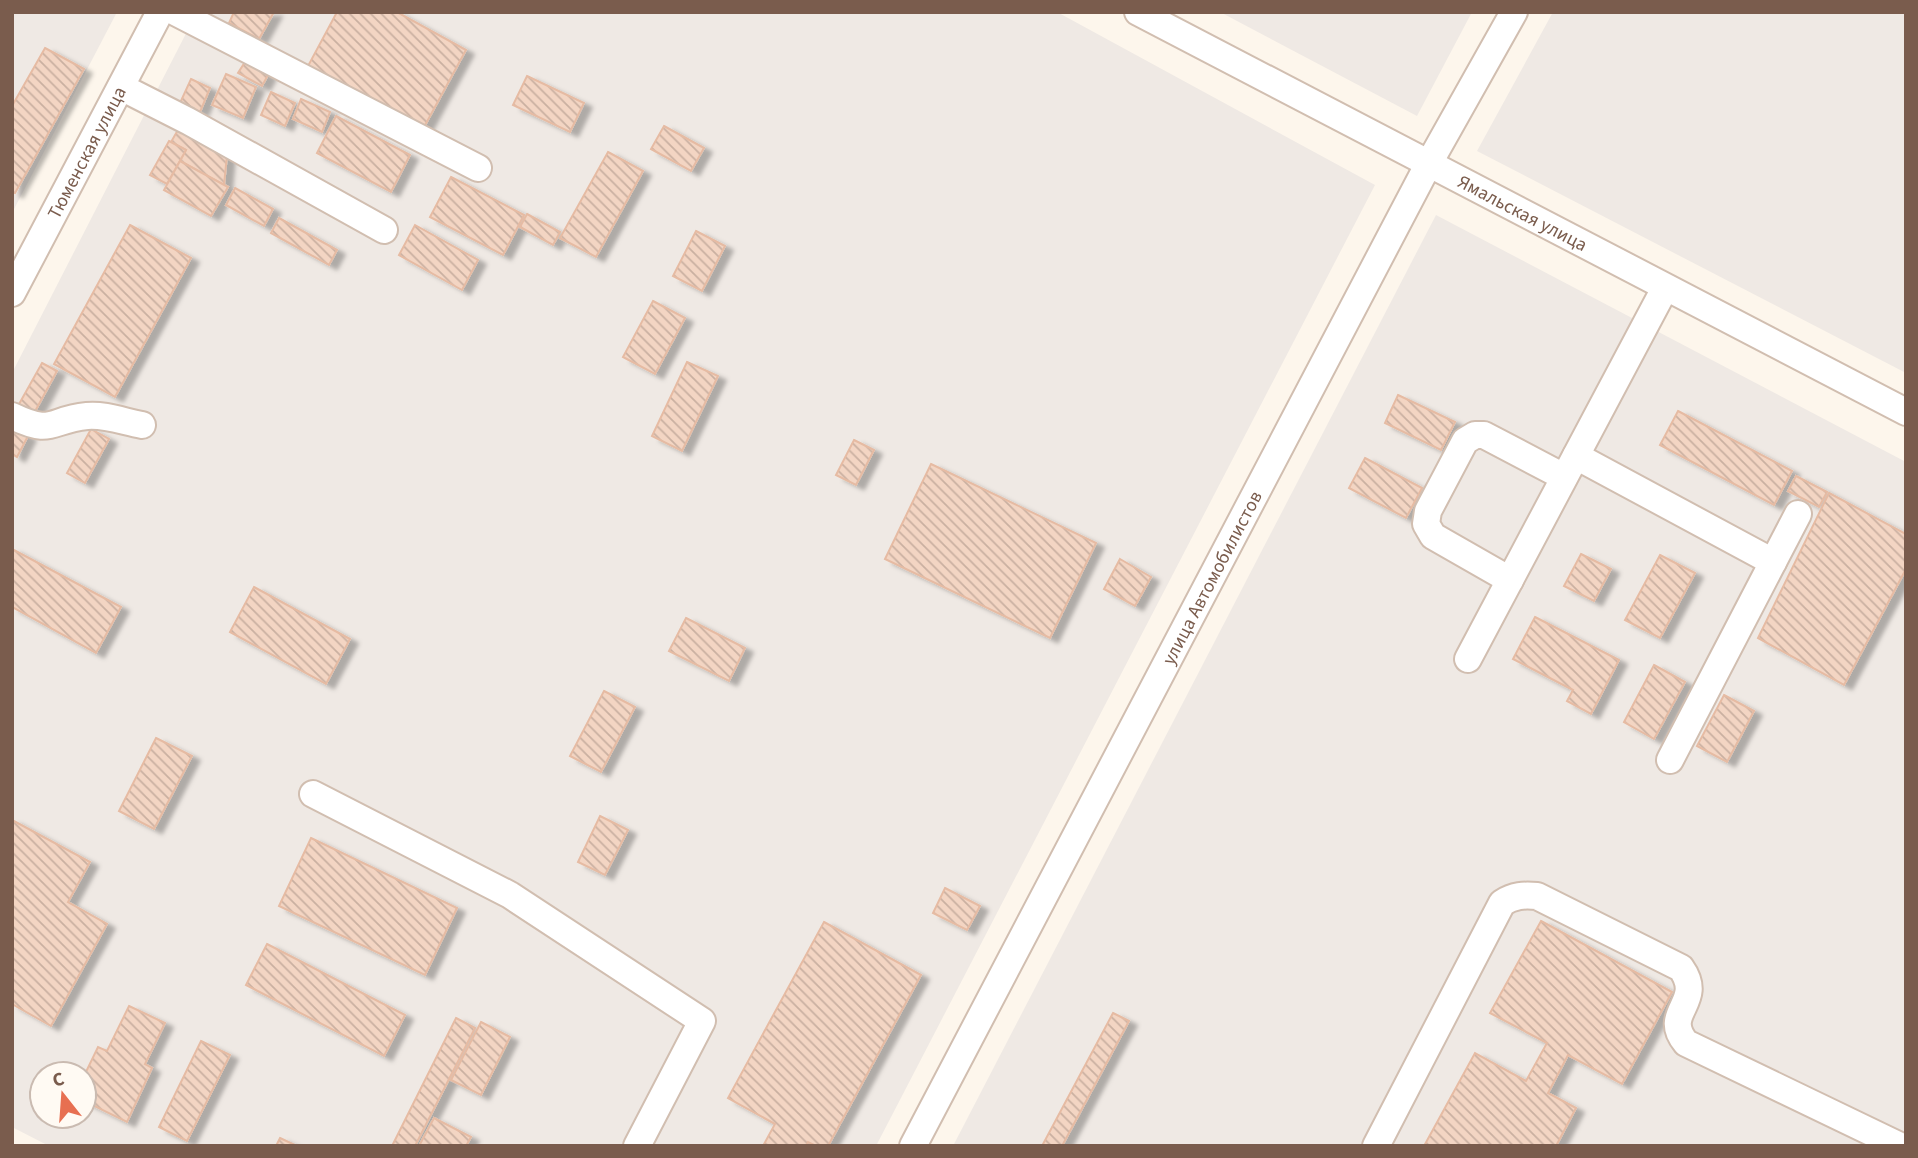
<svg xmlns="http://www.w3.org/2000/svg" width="1918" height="1158" viewBox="0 0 1918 1158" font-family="'Source Sans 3',sans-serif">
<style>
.industrial{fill:#efe9e4;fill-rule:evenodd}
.building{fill:url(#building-back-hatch);stroke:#e6bba3;stroke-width:2;filter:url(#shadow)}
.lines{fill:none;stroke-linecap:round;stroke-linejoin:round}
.minor-casing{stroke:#d1beb0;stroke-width:30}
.minor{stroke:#fff;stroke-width:26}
.labels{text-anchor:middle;stroke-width:5;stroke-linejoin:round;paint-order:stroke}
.street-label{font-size:19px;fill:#7a5c4d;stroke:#fffaf3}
</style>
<defs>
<pattern id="building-back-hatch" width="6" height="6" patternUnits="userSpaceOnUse" patternTransform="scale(1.75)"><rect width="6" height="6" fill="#f3d5c3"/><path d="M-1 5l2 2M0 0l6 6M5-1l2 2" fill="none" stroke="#cab0a1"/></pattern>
<filter id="shadow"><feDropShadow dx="8" dy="4.5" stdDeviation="2" flood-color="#0004"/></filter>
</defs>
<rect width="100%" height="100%" fill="#fdf6ec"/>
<g class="industrial">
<path d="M12 12H117L12 213Z"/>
<path d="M197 12H1057L1375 185 876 1146H49L12 1127V373ZM42 1074H84V1116H42Z"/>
<path d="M1220 12H1472L1417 116Z"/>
<path d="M1553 12H1906V373L1477 151Z"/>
<path d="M1436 215 1906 462V1146H953Z"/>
</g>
<g class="building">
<path d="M234 12H274L259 39 229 23Z"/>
<path d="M337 12H397L466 50 423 129 308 66Z"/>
<path d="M45 48 84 69 15 193 12 192V106Z"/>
<path d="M245 62 268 75 262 86 238 73Z"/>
<path d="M226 74 256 87 243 118 212 105Z"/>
<path d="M527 76 584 103 570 132 513 105Z"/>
<path d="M191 79 210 88 200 112 180 103Z"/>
<path d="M271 92 295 103 285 126 261 115Z"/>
<path d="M301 99 330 112 322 132 293 119Z"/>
<path d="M336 116 410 155 391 192 317 153Z"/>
<path d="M664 126 704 148 691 171 651 149Z"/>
<path d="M179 128 227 155 224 185 180 161 186 150 171 142Z"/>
<path d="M169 141 186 150 167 184 150 175Z"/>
<path d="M608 152 643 171 596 257 560 238Z"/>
<path d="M180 161 228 187 211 216 164 190Z"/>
<path d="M451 177 524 215 503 255 430 217Z"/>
<path d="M235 188 273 209 264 226 226 205Z"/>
<path d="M527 214 560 232 553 245 520 227Z"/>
<path d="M279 218 337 250 329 265 271 233Z"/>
<path d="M130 225 191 258 115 397 54 364Z"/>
<path d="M415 225 478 260 462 290 399 255Z"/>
<path d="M696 231 725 246 702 291 673 276Z"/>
<path d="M653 301 685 318 655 374 623 357Z"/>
<path d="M687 362 718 376 682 451 652 436Z"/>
<path d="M42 363 57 371 33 415 18 406Z"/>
<path d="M1398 395 1455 422 1441 450 1385 423Z"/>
<path d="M1678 411 1792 471 1774 505 1660 445Z"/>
<path d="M12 428 28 436 17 457 12 454Z"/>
<path d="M91 429 109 439 85 483 67 473Z"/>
<path d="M854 440 874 450 856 485 836 475Z"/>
<path d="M1365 458 1422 488 1406 518 1349 488Z"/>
<path d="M931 464 1096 543 1050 638 885 559Z"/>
<path d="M1796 476 1827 492 1819 507 1788 491Z"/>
<path d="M1829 493 1906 534V569L1844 685 1758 638Z"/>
<path d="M12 549 121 607 96 653 12 607Z"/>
<path d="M1581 554 1611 569 1594 601 1564 586Z"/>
<path d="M1660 555 1695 573 1660 638 1625 620Z"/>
<path d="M1120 559 1151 577 1135 606 1104 589Z"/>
<path d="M254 587 350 639 326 684 230 632Z"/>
<path d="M1535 617 1619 660 1591 714 1567 701 1573 690 1513 659Z"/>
<path d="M686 618 745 648 729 681 669 651Z"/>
<path d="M1654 665 1685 682 1654 739 1624 722Z"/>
<path d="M604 691 635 707 601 772 570 756Z"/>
<path d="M1724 695 1754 711 1727 762 1697 746Z"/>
<path d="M156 738 192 756 154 829 119 811Z"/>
<path d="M600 816 628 830 605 875 578 862Z"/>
<path d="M12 820 90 862 68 902 107 924 51 1026 12 1004Z"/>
<path d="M311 838 457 908 425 975 279 906Z"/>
<path d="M945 888 980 906 967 930 933 913Z"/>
<path d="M1541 921 1672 992 1622 1084 1568 1055 1548 1093 1576 1108 1556 1146H1424L1475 1053 1526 1081 1547 1043 1490 1013Z"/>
<path d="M824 922 921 975 828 1146H816L808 1142 806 1146H763L775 1124 728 1098Z"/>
<path d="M267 944 405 1015 384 1056 246 985Z"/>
<path d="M129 1006 165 1023 145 1064 152 1068 127 1122 84 1101V1076L98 1047 107 1051Z"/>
<path d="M1113 1013 1129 1021 1062 1146H1042Z"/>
<path d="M456 1018 475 1028 415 1146H392Z"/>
<path d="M481 1022 510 1037 481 1095 451 1080Z"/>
<path d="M201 1041 230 1055 187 1141 159 1127Z"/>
<path d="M434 1118 471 1137 466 1146H419Z"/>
<path d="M280 1138 297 1146H276Z"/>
</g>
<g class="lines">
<defs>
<g id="minor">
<path d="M175 12 478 168"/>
<path id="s1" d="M1138 12 1906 412"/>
<path d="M121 87 188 121 384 230"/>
<path id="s2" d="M12 293 160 12"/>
<path d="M12 416C54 436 48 420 87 416 104 414 125 422 142 425"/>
<path d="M1576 456 1773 562"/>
<path d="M1510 580 1433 536 1426 524 1428 511 1465 441 1475 435H1484L1564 477"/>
<path d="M1468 659 1665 288"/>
<path d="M1670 760 1798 514"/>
<path d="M313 794 510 895 702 1021 637 1146"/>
<path id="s3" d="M913 1146 1428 165 1514 12"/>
<path d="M1376 1146 1502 903C1514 895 1524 895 1537 896L1681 968C1706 1003 1660 1012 1686 1043L1900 1146"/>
</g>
</defs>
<use href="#minor" class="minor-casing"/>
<use href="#minor" class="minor"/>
</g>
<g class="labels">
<g class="street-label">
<text dy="7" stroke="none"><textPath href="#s2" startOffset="159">Тюменская улица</textPath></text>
<text dy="7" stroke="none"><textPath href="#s1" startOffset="434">Ямальская улица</textPath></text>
<text dy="7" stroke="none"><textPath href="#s3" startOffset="642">улица Автомобилистов</textPath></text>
</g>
</g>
<rect width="1918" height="1158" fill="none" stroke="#7a5c4d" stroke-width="28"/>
<g transform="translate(63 1095) rotate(343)"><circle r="33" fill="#fffaf3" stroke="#cabbb1" stroke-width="2"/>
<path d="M0-5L12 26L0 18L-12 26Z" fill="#e76f51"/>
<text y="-10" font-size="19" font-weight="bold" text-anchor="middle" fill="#7a5c4d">С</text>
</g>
</svg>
